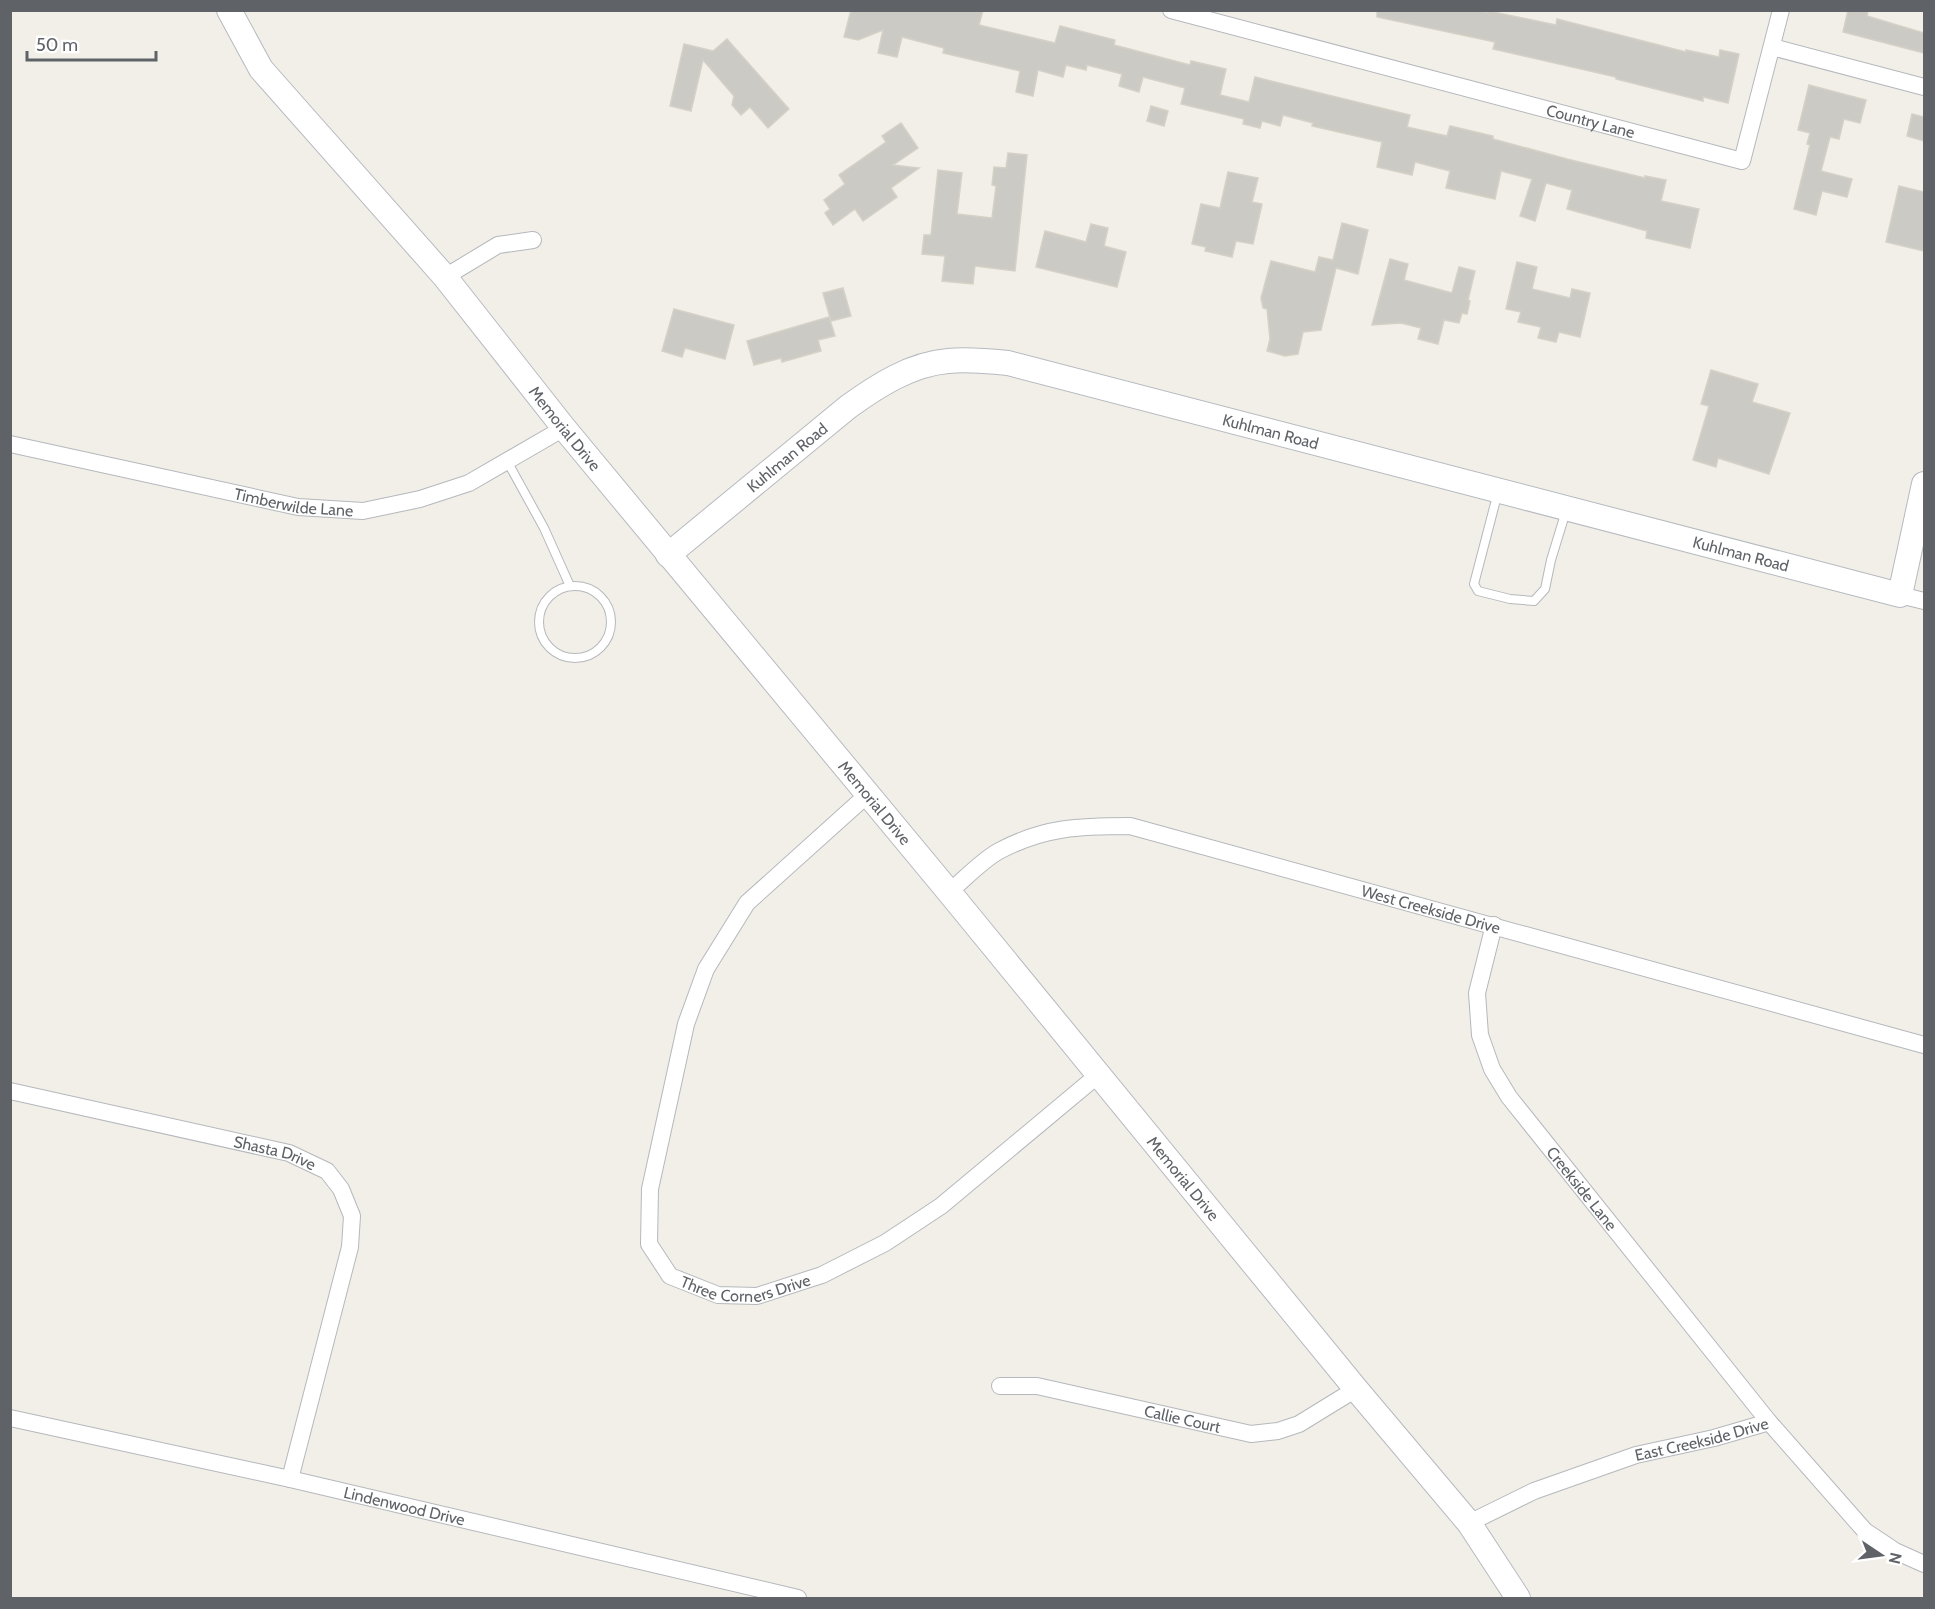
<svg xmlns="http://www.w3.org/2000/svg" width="1935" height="1609" viewBox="0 0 1935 1609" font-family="Cabin,sans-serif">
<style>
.building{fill:#cccac5;stroke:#d6d1c6;stroke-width:1.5}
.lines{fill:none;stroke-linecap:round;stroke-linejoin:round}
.lane-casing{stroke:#b5b8bc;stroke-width:10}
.street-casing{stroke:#b5b8bc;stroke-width:18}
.secondary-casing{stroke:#b6babf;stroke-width:26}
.lane{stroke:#fff;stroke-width:8}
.street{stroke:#fff;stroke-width:16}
.secondary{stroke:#fff;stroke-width:24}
.labels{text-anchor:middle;stroke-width:5;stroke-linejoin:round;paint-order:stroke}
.street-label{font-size:16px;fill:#5f6368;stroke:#fff}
</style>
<rect width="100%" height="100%" fill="#f1efe8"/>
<g class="building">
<path d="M851 10H983L979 25 1055 43 1060 26 1115 40 1114 45 1190 65 1191 61 1226 69 1220 95 1249 102 1255 77 1410 115 1407 127 1447 136 1450 126 1493 136V139L1567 159 1645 178V176L1666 180 1661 201 1699 209 1690 248 1646 238 1647 231 1567 209 1572 190 1546 183 1535 221 1520 216 1532 179 1501 171 1495 199 1446 188 1450 171 1415 162 1412 175 1377 167 1382 142 1312 126 1313 123 1283 115 1280 126 1262 121 1260 128 1243 124 1244 119 1181 104 1185 88 1143 77 1139 92 1119 86 1122 74 1087 65 1086 70 1066 65 1063 77 1038 70 1033 96 1016 92 1020 71 943 53 944 48 902 37 897 57 878 53 883 30 858 40 844 37Z"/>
<path d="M1377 10H1476L1488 13 1489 11 1556 25 1557 19 1686 52V50L1719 57 1720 50 1739 54 1728 103 1703 97V101L1616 79V77L1493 49 1495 42 1377 17Z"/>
<path d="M1848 10H1868L1867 16 1924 33V53L1843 32Z"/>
<path d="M727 39 789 109 768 128 750 107 741 115 732 105 734 96 703 60 691 111 670 106 684 44 713 51Z"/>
<path d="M1809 85 1866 100 1860 123 1844 119 1839 139 1830 137 1821 171 1852 179 1847 197 1822 191 1816 215 1794 209 1810 145 1807 144 1810 133 1798 130Z"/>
<path d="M1151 106 1168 111 1164 126 1147 121Z"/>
<path d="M1912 114 1924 117V141L1907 136Z"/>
<path d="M901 123 918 148 893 165 919 168 891 188 897 197 863 221 855 209 833 225 825 213 830 209 824 200 845 184 839 175 886 142 882 136Z"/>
<path d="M1008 153 1027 155 1015 271 975 266 973 284 942 281 945 256 922 254 924 235H931L938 170 962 173 957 214 992 218 996 186 992 185 994 167 1006 168Z"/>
<path d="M1228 172 1258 178 1252 202 1262 204 1253 244 1236 241 1232 257 1205 251 1206 247 1192 244 1201 204 1220 208Z"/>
<path d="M1899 186 1924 192V251L1886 242Z"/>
<path d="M1342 223 1368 230 1358 274 1336 268 1321 330 1303 332 1298 354 1285 356 1267 351 1270 339 1267 309 1263 308 1261 298 1271 261 1315 272 1319 257 1333 260Z"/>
<path d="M1091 224 1108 228 1104 246 1126 252 1117 287 1036 267 1045 231 1086 242Z"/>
<path d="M1390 259 1408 264 1404 280 1452 293 1459 267 1475 271 1468 300 1470 301 1467 314 1462 313 1459 323 1444 320 1438 344 1418 339 1421 328 1401 323 1372 325Z"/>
<path d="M1517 262 1537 267 1532 289 1570 298 1572 289 1590 293 1580 337 1559 332 1556 342 1538 338 1541 327 1518 322 1521 312 1506 309Z"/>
<path d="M843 288 851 316 831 321 823 293Z"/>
<path d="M674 309 734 325 725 359 685 348 682 357 662 351Z"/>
<path d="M829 317 835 336 818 340 821 351 782 362 781 358 754 365 747 341Z"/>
<path d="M1711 370 1758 384 1752 402 1790 413 1769 474 1718 458 1716 467 1693 460 1709 406 1701 404Z"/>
</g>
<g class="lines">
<defs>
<g id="lane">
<path d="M507 461 544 528 570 586"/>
<path d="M1498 492 1474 584 1478 591 1510 599 1534 601 1545 589 1551 560 1566 511"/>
<circle cx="575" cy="622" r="36"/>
</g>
<g id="street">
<path id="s1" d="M1171 10 1742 161 1781 10"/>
<path d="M1772 47 1924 87"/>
<path d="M445 277 498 245 533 240"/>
<path id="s2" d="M10 444 298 507 363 511 420 499 469 483 564 428"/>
<path d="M1900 595 1924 601"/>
<path id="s3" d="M867 795 747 903 706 969 686 1024 650 1189 649 1244 670 1276 718 1295 757 1296 822 1275 885 1243 941 1206 1098 1075"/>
<path id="s4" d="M949 892C965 879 981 861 999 851 1044 827 1080 826 1130 826L1924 1045"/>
<path id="s5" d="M1494 925 1477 993 1480 1035 1492 1069 1509 1097 1769 1422 1865 1531 1895 1551 1924 1564"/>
<path id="s6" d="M10 1091 289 1153 327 1171 341 1189 352 1216 350 1247 290 1479"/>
<path id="s7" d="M1000 1386H1037L1251 1434 1278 1431 1299 1424 1356 1389"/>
<path id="s8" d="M10 1418 290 1479 798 1598"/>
<path id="s9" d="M1469 1523 1534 1491 1636 1455 1714 1438 1769 1422"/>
</g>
<g id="secondary">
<path id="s10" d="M229 10 261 69 445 277 564 428 949 892 1356 1389 1469 1523 1518 1598"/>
<path id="s11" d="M668 555 848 407C877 386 911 364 948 361 967 359 988 361 1008 363L1900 595 1924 484"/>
</g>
</defs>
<use href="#lane" class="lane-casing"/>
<use href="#street" class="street-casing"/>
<use href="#secondary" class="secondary-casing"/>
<use href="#lane" class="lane"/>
<use href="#street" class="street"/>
<use href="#secondary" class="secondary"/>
</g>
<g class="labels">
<g class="street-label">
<text dy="6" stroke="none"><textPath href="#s1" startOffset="434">Country Lane</textPath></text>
<text dy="6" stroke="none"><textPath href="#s10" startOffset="538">Memorial Drive</textPath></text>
<text dy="6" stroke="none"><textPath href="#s11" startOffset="676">Kuhlman Road</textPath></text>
<text dy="6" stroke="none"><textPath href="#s11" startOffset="154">Kuhlman Road</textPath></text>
<text dy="6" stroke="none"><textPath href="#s2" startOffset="290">Timberwilde Lane</textPath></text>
<text dy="6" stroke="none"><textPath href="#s11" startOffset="1162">Kuhlman Road</textPath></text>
<text dy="6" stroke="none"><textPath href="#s10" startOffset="1024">Memorial Drive</textPath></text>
<text dy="6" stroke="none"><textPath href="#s4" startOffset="512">West Creekside Drive</textPath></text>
<text dy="6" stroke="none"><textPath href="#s6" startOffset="272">Shasta Drive</textPath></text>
<text dy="6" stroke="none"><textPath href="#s10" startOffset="1510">Memorial Drive</textPath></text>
<text dy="6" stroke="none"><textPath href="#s5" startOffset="298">Creekside Lane</textPath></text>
<text dy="6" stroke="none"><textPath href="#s3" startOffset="639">Three Corners Drive</textPath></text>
<text dy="6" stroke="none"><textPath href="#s7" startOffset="186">Callie Court</textPath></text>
<text dy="6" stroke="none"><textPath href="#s9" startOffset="248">East Creekside Drive</textPath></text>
<text dy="6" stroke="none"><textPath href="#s8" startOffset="404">Lindenwood Drive</textPath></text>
</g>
</g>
<rect width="1935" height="1609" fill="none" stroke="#5f6368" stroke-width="24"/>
<g transform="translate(1881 1555) rotate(103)" stroke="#ffffff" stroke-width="4.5" paint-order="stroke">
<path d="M0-4.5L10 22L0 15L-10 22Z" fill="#5f6368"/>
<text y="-9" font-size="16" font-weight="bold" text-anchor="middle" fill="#5f6368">N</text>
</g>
<path d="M27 51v9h129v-9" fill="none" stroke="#5f6368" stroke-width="3"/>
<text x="36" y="51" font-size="18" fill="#5f6368" stroke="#ffffff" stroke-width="4.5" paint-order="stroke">50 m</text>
</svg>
